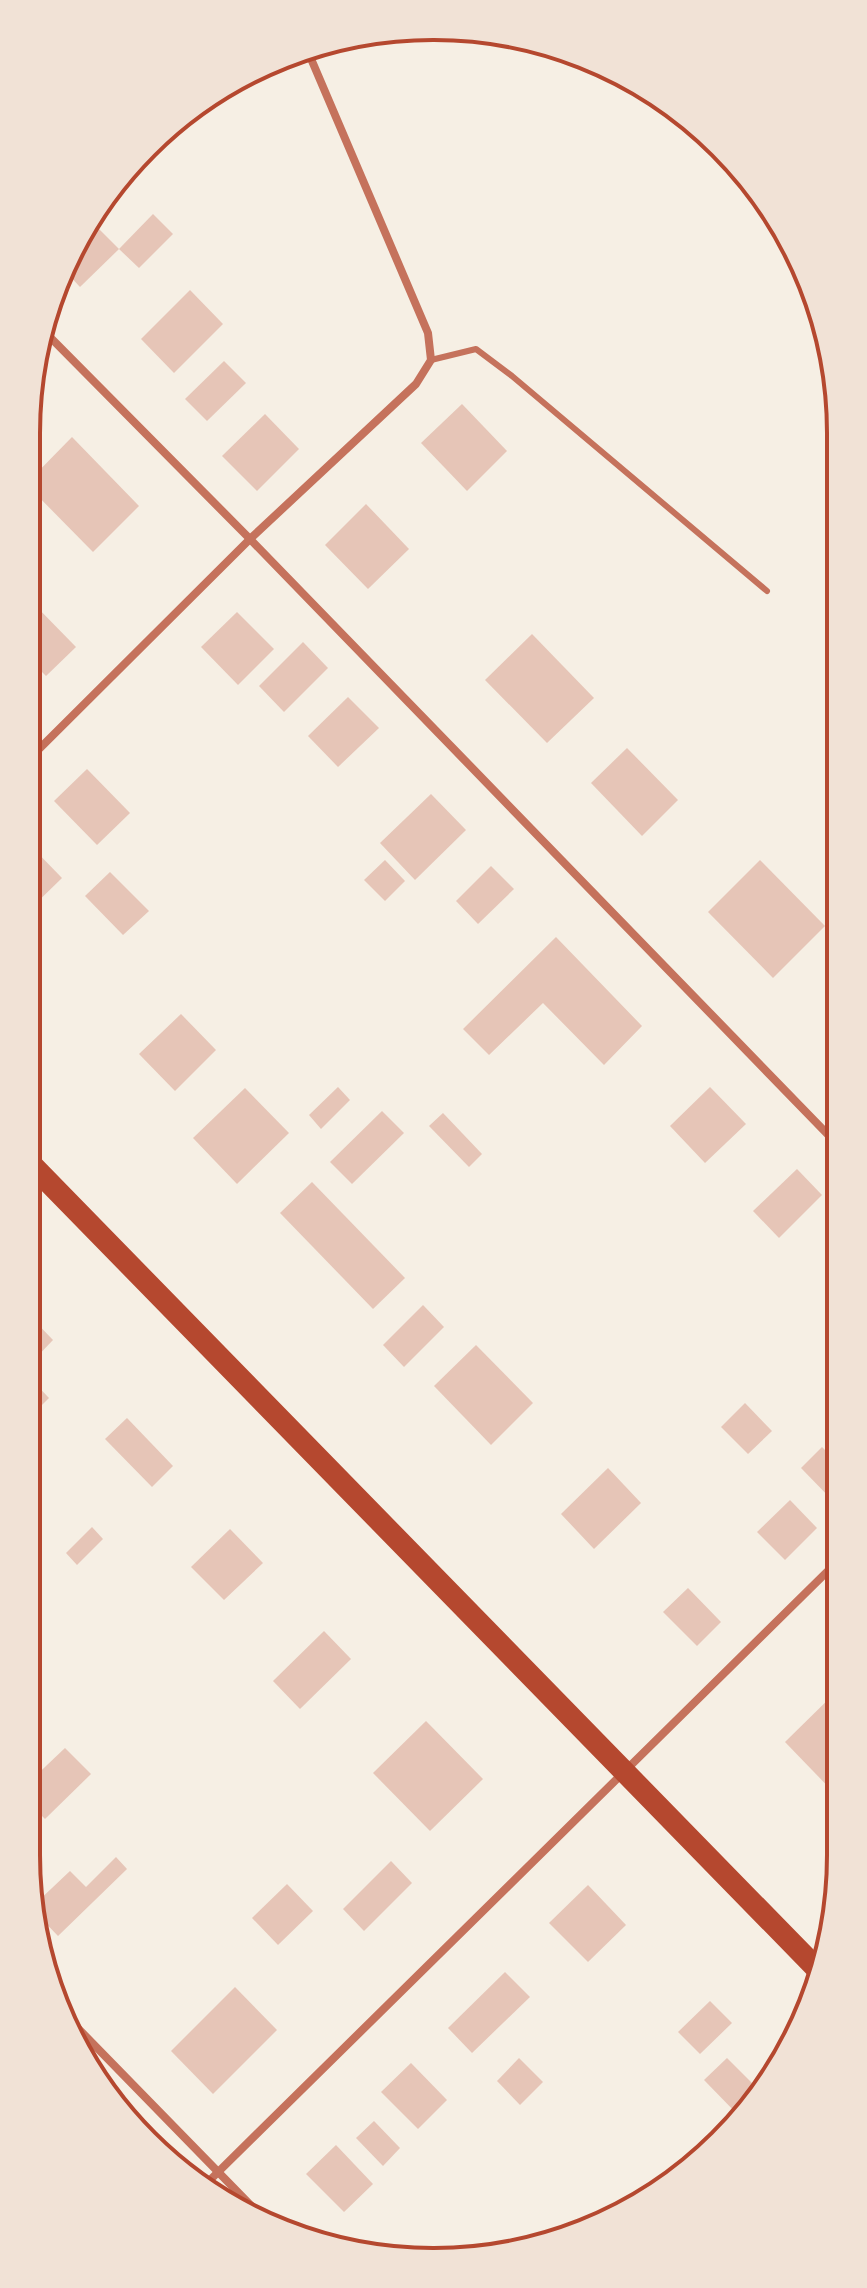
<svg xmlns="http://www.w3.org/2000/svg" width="867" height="2288" viewBox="0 0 867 2288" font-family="Bitter,serif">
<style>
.building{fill:#e6c5b7}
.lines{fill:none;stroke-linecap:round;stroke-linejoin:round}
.service{stroke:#c5725c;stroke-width:6}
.minor{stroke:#c5725c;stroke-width:8}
.trunk{stroke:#b5482f;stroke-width:22}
.rim{fill:none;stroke:#b5482f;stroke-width:4}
</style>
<rect width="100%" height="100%" fill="#f6efe4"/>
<g class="building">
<path d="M153 214 173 234 139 268 119 249Z"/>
<path d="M92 222 119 249 80 287 67 273Z"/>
<path d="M190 290 223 324 174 373 141 339Z"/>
<path d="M224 361 246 383 207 421 185 399Z"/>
<path d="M462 404 507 451 467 491 421 443Z"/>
<path d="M265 414 299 449 257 491 222 456Z"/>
<path d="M72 437 139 506 93 552 26 484Z"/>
<path d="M366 504 409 549 368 589 325 545Z"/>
<path d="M29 599 76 647 46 676 26 656V603Z"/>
<path d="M237 612 274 649 238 685 201 647Z"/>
<path d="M532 634 594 698 547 743 485 680Z"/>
<path d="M303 642 328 668 284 712 259 686Z"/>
<path d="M348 697 379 728 338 767 308 736Z"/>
<path d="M627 748 678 800 642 836 591 783Z"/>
<path d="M87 769 130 813 97 845 54 801Z"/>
<path d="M431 794 466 830 415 880 380 843Z"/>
<path d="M26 841 62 878 26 913Z"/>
<path d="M385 860 405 881 385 901 364 880Z"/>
<path d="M760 860 825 926 773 978 708 912Z"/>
<path d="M491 866 514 889 478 924 456 901Z"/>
<path d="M110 872 149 911 123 935 85 896Z"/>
<path d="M556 937 642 1026 604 1065 543 1003 489 1055 463 1029Z"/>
<path d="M181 1014 216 1050 175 1091 139 1054Z"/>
<path d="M338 1087 350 1100 321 1129 309 1115Z"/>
<path d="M710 1087 746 1124 705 1163 670 1126Z"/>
<path d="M245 1088 289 1133 237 1184 193 1138Z"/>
<path d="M382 1111 404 1133 352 1184 330 1162Z"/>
<path d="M443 1113 482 1154 469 1167 429 1126Z"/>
<path d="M797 1169 822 1195 779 1238 753 1211Z"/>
<path d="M312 1182 405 1278 373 1309 280 1213Z"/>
<path d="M423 1305 444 1327 404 1367 383 1345Z"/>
<path d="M26 1312 53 1340 30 1364 26 1360Z"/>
<path d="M476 1345 533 1403 491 1445 434 1386Z"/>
<path d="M28 1376 49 1398 26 1421V1378Z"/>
<path d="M745 1403 772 1431 748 1454 721 1427Z"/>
<path d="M127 1418 173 1466 152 1487 105 1439Z"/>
<path d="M822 1447 840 1465V1501L836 1504 801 1468Z"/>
<path d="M608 1468 641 1503 594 1549 561 1514Z"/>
<path d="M790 1500 817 1528 785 1560 757 1532Z"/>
<path d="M92 1527 103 1539 77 1565 66 1553Z"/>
<path d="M230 1529 263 1563 224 1600 191 1567Z"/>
<path d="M688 1588 721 1622 697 1646 663 1612Z"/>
<path d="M324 1631 351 1659 300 1709 273 1681Z"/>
<path d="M841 1687V1800L785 1742Z"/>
<path d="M426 1721 483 1779 430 1831 373 1773Z"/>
<path d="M65 1748 91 1774 45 1819 26 1800V1785Z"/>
<path d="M116 1857 127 1869 58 1936 36 1913 34 1905 70 1871 86 1887Z"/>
<path d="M391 1861 412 1883 364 1931 343 1909Z"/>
<path d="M287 1884 313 1911 278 1945 252 1918Z"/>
<path d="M588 1885 626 1925 588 1962 549 1923Z"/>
<path d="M505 1972 530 1997 472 2053 448 2028Z"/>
<path d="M235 1987 277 2030 213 2094 171 2051Z"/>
<path d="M710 2001 732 2023 700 2054 678 2032Z"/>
<path d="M519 2058 543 2082 520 2105 497 2081Z"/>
<path d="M727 2058 762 2093 757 2102 741 2118 704 2080Z"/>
<path d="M411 2063 447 2100 418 2129 381 2092Z"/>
<path d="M374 2121 400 2148 383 2166 356 2138Z"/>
<path d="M336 2145 373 2184 344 2212 306 2174Z"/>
</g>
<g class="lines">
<path class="service" d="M431 360 476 349 512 376 767 591"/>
<g class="minor">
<path d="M40 327 250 539 839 1146"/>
<path d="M26 762 250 539 416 384 431 360 428 333 309 54"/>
<path d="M63 2013 264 2219"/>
<path d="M204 2186 840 1559"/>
</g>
<path class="trunk" d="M26 1159 821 1973"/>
</g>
<path d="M0 0H867V2288H0ZM433 40H434A393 393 0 0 1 827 433V1855A393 393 0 0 1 434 2248H433A393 393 0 0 1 40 1855V433A393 393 0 0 1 433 40Z" fill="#f1e2d6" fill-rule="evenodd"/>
<path class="rim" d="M433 40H434A393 393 0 0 1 827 433V1855A393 393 0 0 1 434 2248H433A393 393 0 0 1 40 1855V433A393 393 0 0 1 433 40Z"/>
</svg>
